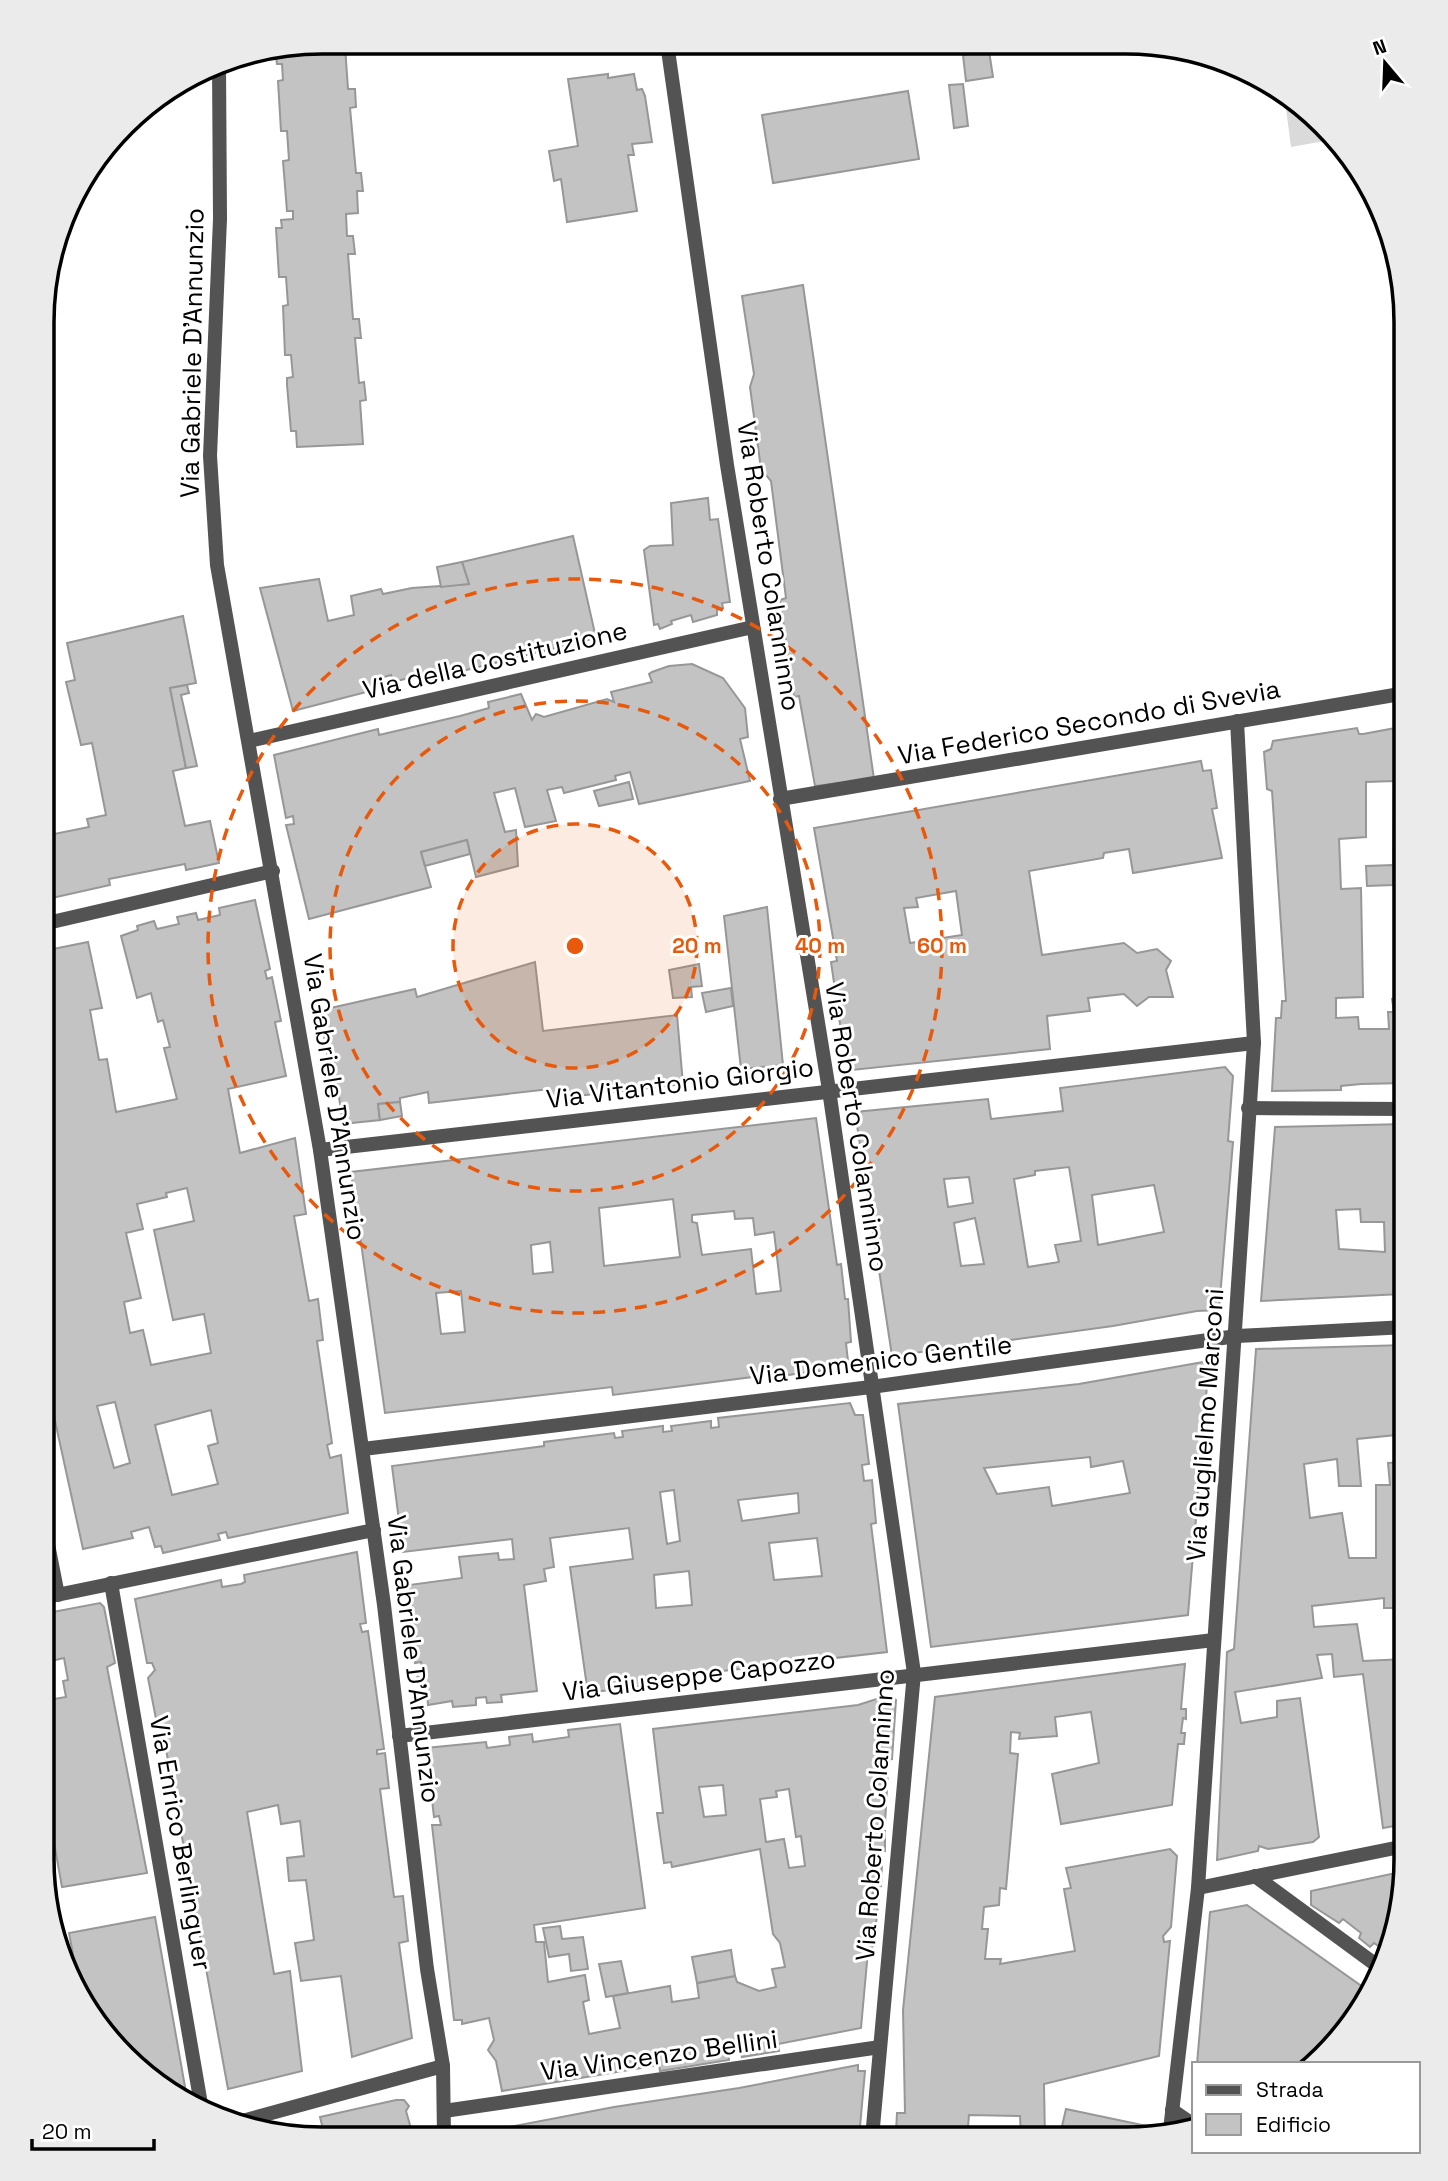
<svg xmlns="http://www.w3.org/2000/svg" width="1448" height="2181" viewBox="0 0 1448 2181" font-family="'Space Grotesk',sans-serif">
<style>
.green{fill:#dadada}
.building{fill:#c3c3c3;stroke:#979797;stroke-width:2;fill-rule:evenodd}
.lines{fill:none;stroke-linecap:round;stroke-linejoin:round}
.minor{stroke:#535353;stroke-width:14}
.ring{fill:none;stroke:#e8590c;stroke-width:3.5;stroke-dasharray:12 9}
.labels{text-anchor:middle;stroke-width:6;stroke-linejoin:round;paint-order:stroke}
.street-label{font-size:26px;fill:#000;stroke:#fff}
.rim{fill:none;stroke:#000;stroke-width:3.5}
.centre{fill:#e8590c;stroke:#fff;stroke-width:3.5}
.ring-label{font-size:21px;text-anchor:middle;font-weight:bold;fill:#e8590c;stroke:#fff;stroke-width:6;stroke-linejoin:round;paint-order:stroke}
</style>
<rect width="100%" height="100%" fill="#fff"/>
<path class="green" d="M1284 93 1297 100 1336 139 1291 147Z"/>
<g class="building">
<path d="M322 42H352V45L345 46 348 89H355L356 107 350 108 356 173H361L363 191H357L358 213 346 214 347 236H353L355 254H348L353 319H359L361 338H355L359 383 364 382 366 400 360 401 363 444 297 447 296 431H291L287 385V378L293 377 291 355H285L283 306 288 305 286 277H279L276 228H282L281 220 293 219V211H287L283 161 289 160 287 131H281L278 81 283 80 282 64H277L275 50Z"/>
<path d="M989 51 993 77 966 81 963 55Z"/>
<path d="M608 74V78L634 74 637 90 642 89 645 96 652 142 632 144 634 155H628L637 211 567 222 561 179 554 181 549 151 578 146 568 79Z"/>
<path d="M963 84 968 126 954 128 949 85Z"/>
<path d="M908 91 919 159 773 183 762 115Z"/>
<path d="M803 285 874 779 815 786 799 696 794 697 780 600 786 598 771 481 761 469 750 387 754 374 742 296Z"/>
<path d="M708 498 710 520 718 519 730 602 722 603 723 608 717 610V615L693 622 691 615 671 621 672 624 660 629 658 624 654 625 644 550 650 546 673 545 671 503Z"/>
<path d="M573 536 596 638 438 677 436 671 393 682 391 675 373 680 374 690 293 711 260 588 319 579 328 621 354 615 351 596 381 589 383 594 412 588 469 584 462 562Z"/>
<path d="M462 562 469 584 441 587 437 567Z"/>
<path d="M183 616 196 683 170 688 186 768 173 771 185 826 210 821 219 863 186 870 185 864 109 879 110 885 43 900 44 836 89 827 87 819 106 815 92 743 81 745 66 682 75 680 67 643Z"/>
<path d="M692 664 723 678 745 708 748 737 740 739 750 781 639 804 630 772 615 776 616 780 564 793 562 787 547 790 556 821 525 827 515 788 494 793 505 832 516 830 518 866 476 877 467 840 421 852 431 887 309 919 286 825 294 824 293 816 286 818 274 755 378 729 379 735 460 716 489 708 488 702 521 694 532 720 536 714 544 717 607 699 614 702 611 692 652 682 649 674 652 672 669 666Z"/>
<path d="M187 685 189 693 181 695 197 766 186 768 170 688Z"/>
<path d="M1406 726V863H1393L1394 781 1366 782V837L1339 839 1341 889 1361 888 1363 997 1336 998V1018L1358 1017 1359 1029H1389L1388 1012H1394L1392 999 1406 998V1083L1361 1084 1341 1086V1090L1272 1091 1276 1018H1281L1282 1001H1286L1272 791 1267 789 1264 752 1271 749 1273 741 1357 728 1359 734H1363Z"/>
<path d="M1201 761 1203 771 1211 770 1217 808 1212 809 1222 858 1133 873 1129 849 1104 853 1103 858 1029 871 1042 955 1124 943 1137 953 1157 949 1171 961 1166 970 1173 997H1149L1137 1006 1124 994 1088 998 1090 1011 1047 1016 1050 1049 852 1070 846 1030 841 1031 831 962 837 961 814 828ZM956 891 962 935 910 943 904 908 918 907 916 898Z"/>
<path d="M629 782 633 799 599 806 594 791Z"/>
<path d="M467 840 470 854 425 866 421 852Z"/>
<path d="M1393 865V885L1367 886 1366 866Z"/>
<path d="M255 900 270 969 265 971 267 979 272 977 281 1021 275 1022 286 1076 228 1089 240 1153 295 1138 306 1214 294 1216 309 1301 318 1299 323 1340 317 1341 332 1443 327 1445 330 1458 341 1455 348 1513 228 1538 226 1532 218 1534 220 1540 163 1553 161 1546 155 1547 149 1527 131 1532 133 1538 83 1549 43 1366V1321L48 1320 43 1296V1276L47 1275 43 1257V951L88 942 102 1008 90 1010 99 1060 107 1059 116 1112 177 1099 164 1048 170 1047 163 1020 158 1022 151 993 137 998 121 936 138 930 137 926 154 921 157 929 179 924 177 917 196 913 198 920 220 915 219 908ZM187 1188 194 1221 154 1230 173 1320 204 1314 211 1353 151 1365 143 1330 130 1333 124 1302 141 1298 126 1233 143 1229 137 1204 167 1197 166 1193ZM115 1402 130 1463 114 1468 97 1406ZM211 1410 218 1443 208 1446 218 1484 172 1495 155 1425Z"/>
<path d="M767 907 783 1065 741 1069 724 916Z"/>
<path d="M535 962 543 1031 677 1015 683 1084 551 1099 550 1089 429 1103 428 1092 400 1098V1102L378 1104 380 1120 343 1124 333 1057 328 1058 320 1014 327 1013 326 1009 415 989 417 997Z"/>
<path d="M699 964 702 986 691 987 692 997 673 998 669 970Z"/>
<path d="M731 988 733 1006 706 1012 702 993Z"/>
<path d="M1225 1067 1233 1076 1228 1141 1233 1142 1219 1310 1197 1311 1113 1326 892 1356 855 1112 988 1099 991 1119 1063 1111 1060 1088ZM1069 1167 1081 1241 1055 1245 1059 1262 1028 1267 1014 1179 1035 1175V1171ZM969 1177 973 1203 948 1207 944 1179ZM1154 1185 1164 1232 1098 1245 1092 1195ZM975 1218 984 1264 961 1266 954 1223Z"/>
<path d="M400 1102 402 1116 380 1120 378 1104Z"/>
<path d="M816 1118 837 1265 841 1264 845 1299H848L851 1342 846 1343 848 1361 827 1364V1370L772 1377V1372L760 1374V1376L613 1395 612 1387 385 1413 351 1172ZM673 1199 680 1257 604 1266 599 1208ZM734 1211 735 1219 753 1218 755 1235 774 1232 781 1291 756 1294 751 1249 702 1255 697 1223 692 1222V1215ZM550 1242 553 1272 533 1274 531 1245ZM461 1291 465 1332 441 1334 436 1293Z"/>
<path d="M1406 1124V1298L1402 1294 1261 1301 1275 1127ZM1360 1209 1361 1222H1384L1385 1252 1339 1249 1336 1210Z"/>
<path d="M1406 1345V1420H1398L1396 1435 1357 1439 1361 1486H1339L1337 1459 1304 1464 1310 1518 1342 1513 1349 1558H1376V1485H1390L1388 1463 1406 1462 1405 1658 1400 1608H1384V1598L1312 1606 1314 1627 1357 1624 1363 1661 1405 1659V1824L1383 1828 1363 1674 1334 1677 1332 1654 1317 1655 1322 1678 1235 1692 1241 1723 1277 1717V1701L1300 1698 1319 1837 1313 1842 1268 1849 1259 1846 1258 1851 1217 1860 1227 1652 1234 1649 1256 1349Z"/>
<path d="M1209 1361 1188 1615 931 1647 898 1404 1079 1384ZM1090 1457 1091 1467 1123 1461 1130 1493 1052 1506 1049 1487 997 1494 984 1468Z"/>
<path d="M850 1403 855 1415H863L869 1464 862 1465 864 1481 872 1480 876 1523 871 1524 887 1652 661 1678 662 1685 592 1692 591 1686 587 1687 570 1567 633 1559 629 1528 550 1538 554 1567 544 1569 546 1581 524 1585 537 1691 501 1695 502 1702 487 1703 486 1697 476 1698V1705L453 1707 452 1701 428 1705 427 1694 421 1696 417 1674 423 1673 421 1662 415 1663 412 1646 417 1645 409 1585 462 1578 459 1557 498 1553 499 1560 514 1559 512 1539 403 1552 392 1466 544 1446V1442L614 1433 615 1438 623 1437 622 1431 663 1426V1432L672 1431 671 1426 711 1421V1428L719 1427 718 1418ZM674 1490 680 1541 667 1544 660 1492ZM798 1493 799 1513 742 1521 738 1500ZM817 1538 822 1576 774 1580 769 1543ZM689 1571 692 1605 656 1608 654 1575Z"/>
<path d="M357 1552 366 1623 360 1624 362 1632 368 1631 384 1749 377 1750V1754L385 1753 389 1788 380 1789 394 1897 403 1896 408 1941 399 1943 412 2038 352 2057 341 1976 301 1981 295 1943 314 1940 306 1880 289 1881 287 1858 304 1856 300 1821 281 1824 278 1805 247 1812 274 1974 290 1971 302 2071 228 2089 163 1733H166L165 1728 158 1729 148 1678 155 1670 152 1663H147L135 1599 221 1580 222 1587 241 1584 245 1582 244 1575Z"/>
<path d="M100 1603 104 1607 115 1663 107 1667 147 1873 62 1887 42 1776V1614ZM64 1658 68 1680 63 1681 66 1697 48 1700 45 1685 51 1684 47 1662Z"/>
<path d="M1185 1664 1181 1709H1186V1719L1183 1718 1181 1733H1185L1184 1744H1178L1172 1805 1061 1824 1052 1774 1099 1763 1091 1712 1055 1717 1057 1736 1019 1739 1020 1733 1011 1732 1010 1753 1018 1754 1006 1889 1000 1888 999 1905 984 1907 982 1929H988L985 1959H1001L1000 1964 1075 1951 1064 1889 1071 1888 1066 1868 1170 1849 1177 1856 1171 1927 1163 1936 1164 1942 1170 1941 1159 2056 1044 2084 1045 2139H1021L1020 2116 969 2115 967 2139 890 2138V2132H896L897 2113H905L903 2010 935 1697Z"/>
<path d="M889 1695 896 1700 892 1759 883 1760V1770H888L885 1824H881V1831H885V1851L879 1850 878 1864H882L881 1886 873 1887V1893H879L874 1945 868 1951 861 2028 778 2044 779 2051 742 2057 740 2050 728 2053 729 2060 660 2071 659 2065 502 2091 496 2061 488 2050 494 2040 489 2018 462 2024V2020H454L432 1825H441L439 1816 434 1817 426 1748 486 1742 487 1748 510 1745 509 1737 532 1734 533 1742 569 1737 568 1730 620 1724 645 1908 534 1925 536 1942H544L548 1982 585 1975 589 2000 583 2002 589 2034 620 2028 613 1996 670 1986 672 2002 699 1998 697 1983 735 1976 737 1982 759 1991 776 1987 772 1969 785 1967 780 1943 773 1934 760 1849 672 1867 671 1862 664 1863 657 1813H663L653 1729 858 1705ZM723 1785 726 1815 704 1817 699 1787ZM789 1789 796 1837 801 1836 805 1866 789 1868 784 1839 766 1842 760 1799 777 1797 776 1791Z"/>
<path d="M1405 1871 1388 1953 1374 1943 1370 1947 1359 1938 1361 1933 1343 1919 1339 1923 1311 1905V1891Z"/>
<path d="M1247 1905 1370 1992 1348 2029 1314 2064H1197L1210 1912Z"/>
<path d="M155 1917 187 2098 183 2099 152 2081 100 2030 94 2005 86 2006 81 1997 69 1933Z"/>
<path d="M560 1926 562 1939 583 1937 588 1969 571 1971 569 1954 549 1957 543 1928Z"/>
<path d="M731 1950 735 1976 697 1983 692 1957Z"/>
<path d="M621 1961 628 1993 606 1997 599 1964Z"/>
<path d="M858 2065V2071H865L859 2138H782V2134L763 2138H721L720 2127 696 2131 697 2138 473 2137V2134L614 2107 739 2088Z"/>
<path d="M396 2100H404L409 2106 406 2111 412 2132 404 2137H325L320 2117Z"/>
<path d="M1066 2109 1147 2126 1145 2135 1126 2139H1059Z"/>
</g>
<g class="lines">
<g class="minor">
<path d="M667 43 727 465 829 1090 914 1673 872 2138"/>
<path d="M219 64 220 219 210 456 217 565 320 1150 384 1605 427 1969 443 2066 444 2137"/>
<path d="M249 741 753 627"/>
<path d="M780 799 1406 693"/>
<path d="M43 924 273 871"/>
<path d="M1248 1108 1406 1109"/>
<path d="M320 1150 1254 1043"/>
<path d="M363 1449 871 1387 1237 1336 1406 1327"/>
<path d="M43 1519 58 1595"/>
<path d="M111 1583 202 2110"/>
<path d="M42 1598 374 1530"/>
<path d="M399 1736 1214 1640"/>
<path d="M1255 1876 1383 1970"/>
<path d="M1198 1888 1405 1846"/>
<path d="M1172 2110 1194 2125"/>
<path d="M444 2111 880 2047"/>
<path d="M235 2123 443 2066"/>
<path d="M1170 2130 1198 1888 1254 1043 1237 721"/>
</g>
</g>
<circle cx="575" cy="946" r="122" fill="#e8590c" fill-opacity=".12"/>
<g class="ring">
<circle cx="575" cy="946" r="122"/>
<circle cx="575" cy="946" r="245"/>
<circle cx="575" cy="946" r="367"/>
</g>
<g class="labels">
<g class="street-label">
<text transform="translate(192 353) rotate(-89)" y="9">Via Gabriele D'Annunzio</text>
<text transform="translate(769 566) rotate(81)" y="9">Via Roberto Colanninno</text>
<text transform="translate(495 660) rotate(-13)" y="9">Via della Costituzione</text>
<text transform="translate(1089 722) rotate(-10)" y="9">Via Federico Secondo di Svevia</text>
<text transform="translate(680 1083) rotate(-7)" y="9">Via Vitantonio Giorgio</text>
<text transform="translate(335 1097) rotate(81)" y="9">Via Gabriele D'Annunzio</text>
<text transform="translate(857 1127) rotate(81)" y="9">Via Roberto Colanninno</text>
<text transform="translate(881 1360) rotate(-7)" y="9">Via Domenico Gentile</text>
<text transform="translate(1205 1425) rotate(-86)" y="9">Via Guglielmo Marconi</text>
<text transform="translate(414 1659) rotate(83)" y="9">Via Gabriele D'Annunzio</text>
<text transform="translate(699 1675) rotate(-7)" y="9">Via Giuseppe Capozzo</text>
<text transform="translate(875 1815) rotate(-86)" y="9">Via Roberto Colanninno</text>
<text transform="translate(181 1843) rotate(80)" y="9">Via Enrico Berlinguer</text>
<text transform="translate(659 2055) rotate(-8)" y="9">Via Vincenzo Bellini</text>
</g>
</g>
<path d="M0 0H1448V2181H0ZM322 54H1126A268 268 0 0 1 1394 322V1859A268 268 0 0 1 1126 2127H322A268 268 0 0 1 54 1859V322A268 268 0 0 1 322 54Z" fill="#ebebeb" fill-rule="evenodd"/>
<path class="rim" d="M322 54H1126A268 268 0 0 1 1394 322V1859A268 268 0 0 1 1126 2127H322A268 268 0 0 1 54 1859V322A268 268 0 0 1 322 54Z"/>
<circle cx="575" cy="946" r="10" class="centre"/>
<g class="ring-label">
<text x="697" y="953">20 m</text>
<text x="820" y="953">40 m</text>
<text x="942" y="953">60 m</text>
</g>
<rect x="1192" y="2062" width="228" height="91" fill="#ffffff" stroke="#999999" stroke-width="2"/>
<rect x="1206" y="2085" width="35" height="10" fill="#535353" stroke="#999999" stroke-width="2"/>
<text x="1256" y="2097" font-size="21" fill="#000000">Strada</text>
<rect x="1206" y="2114" width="35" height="21" fill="#c3c3c3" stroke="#999999" stroke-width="2"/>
<text x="1256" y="2132" font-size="21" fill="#000000">Edificio</text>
<g transform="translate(1385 63) rotate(341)" stroke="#ffffff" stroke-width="5" paint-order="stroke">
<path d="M0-5L12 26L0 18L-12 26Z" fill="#000000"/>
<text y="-10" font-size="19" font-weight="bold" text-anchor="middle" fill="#000000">N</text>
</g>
<path d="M32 2139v10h122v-10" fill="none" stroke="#000000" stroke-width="3.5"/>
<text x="42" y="2139" font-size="21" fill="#000000" stroke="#ffffff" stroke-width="5" paint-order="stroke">20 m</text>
</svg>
